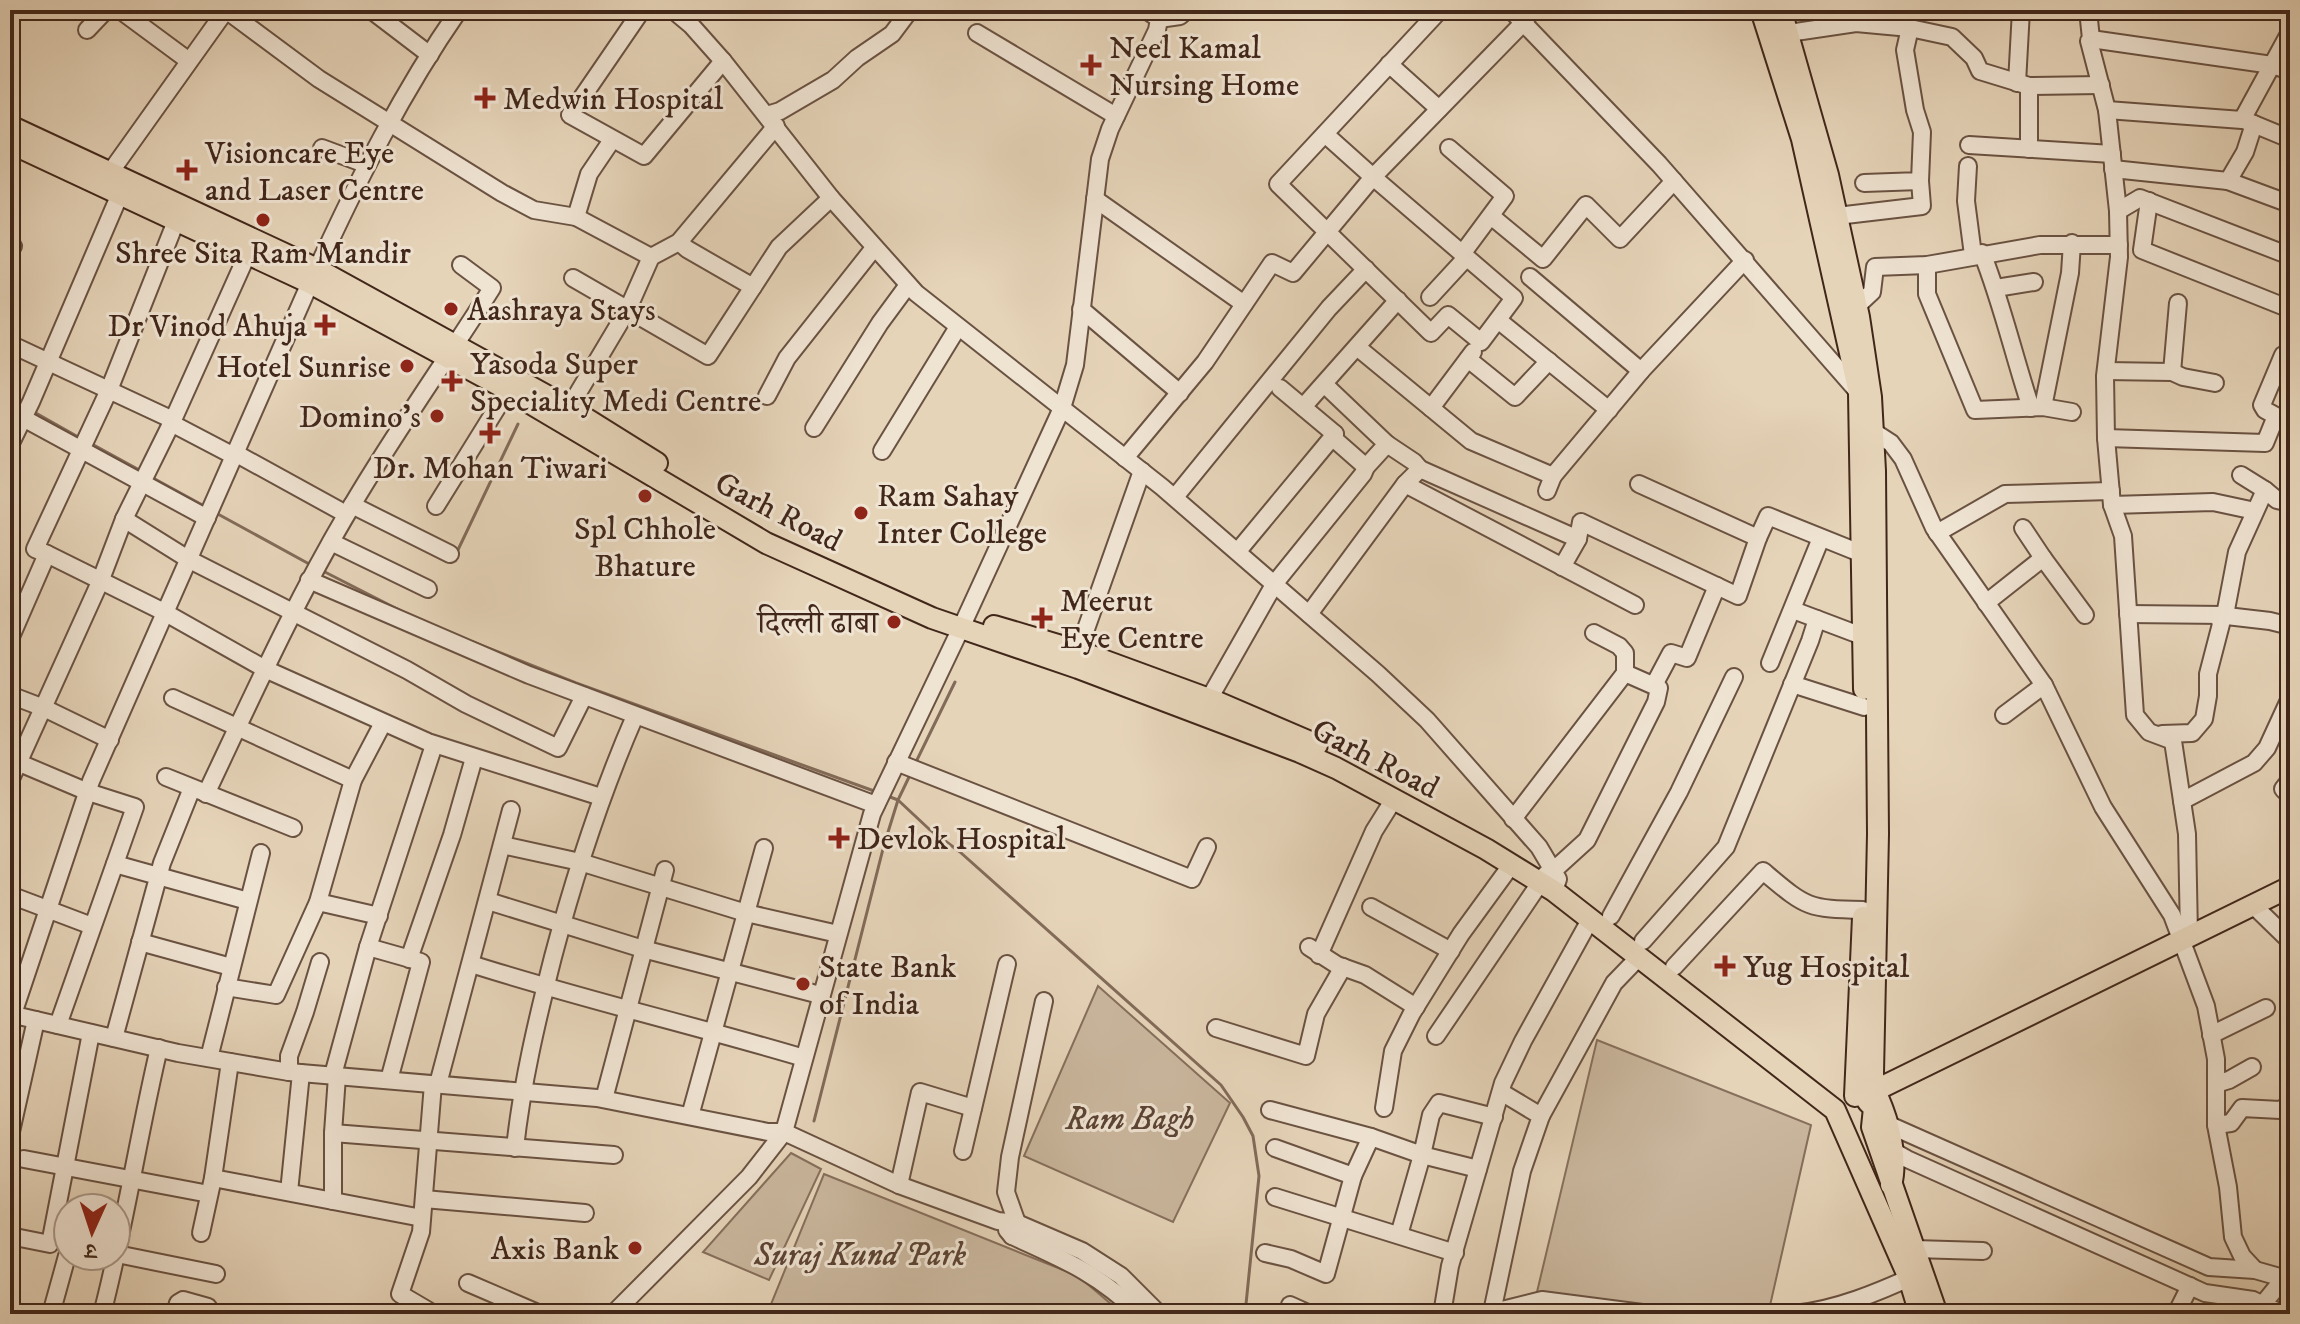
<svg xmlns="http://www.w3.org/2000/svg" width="2300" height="1324" viewBox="0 0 2300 1324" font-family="'IM FELL DW Pica','Noto Serif Devanagari',serif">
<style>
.green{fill:#cab79e;stroke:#866f5c;stroke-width:2}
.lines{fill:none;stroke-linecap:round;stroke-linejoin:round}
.stream{stroke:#826b59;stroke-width:3}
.minor-casing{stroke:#6a5242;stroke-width:20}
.major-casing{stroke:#41271a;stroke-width:24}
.minor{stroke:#efe3d2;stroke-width:16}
.major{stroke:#e6d4b9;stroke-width:20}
.poi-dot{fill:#8f2418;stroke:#efe3d2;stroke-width:3}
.labels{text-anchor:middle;stroke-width:6;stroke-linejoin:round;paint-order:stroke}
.poi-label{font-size:32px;fill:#41271a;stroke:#efe3d2;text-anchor:start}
.street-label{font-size:32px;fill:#41271a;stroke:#efe3d2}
.park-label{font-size:32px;font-style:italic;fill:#5c4434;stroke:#efe3d2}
</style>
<rect width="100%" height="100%" fill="#e6d4b9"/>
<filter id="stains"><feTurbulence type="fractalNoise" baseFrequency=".0025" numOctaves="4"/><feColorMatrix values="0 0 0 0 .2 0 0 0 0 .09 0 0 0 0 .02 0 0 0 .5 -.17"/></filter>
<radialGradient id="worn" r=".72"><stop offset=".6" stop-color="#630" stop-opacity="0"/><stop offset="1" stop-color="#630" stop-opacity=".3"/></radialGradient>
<g class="green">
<path d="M1098 986 1230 1103 1173 1222 1024 1156Z"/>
<path d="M1597 1040 1811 1125 1769 1310 1649 1308 1537 1292Z"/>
<path d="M791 1153 821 1169 769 1280 703 1252Z"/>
<path d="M824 1174 1078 1276 1111 1304 1107 1314H767Z"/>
</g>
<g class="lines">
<g class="stream">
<path d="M10 398 24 406"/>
<path d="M34 412 80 438"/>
<path d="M90 443 143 472"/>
<path d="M153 478 206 507"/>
<path d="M216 513 311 565"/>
<path d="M456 554 518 424"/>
<path d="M321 570 407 614"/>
<path d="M473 642 576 683 874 791"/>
<path d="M915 764 955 682"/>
<path d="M885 795 898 800 929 829 960 852 1221 1085 1243 1117 1253 1136 1259 1176 1245 1314"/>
<path d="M814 1121 884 845 898 800 910 775"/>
</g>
<defs>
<g id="minor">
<path d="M120 10 189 61"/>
<path d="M226 10 319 79 502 193 534 210 576 217 651 257"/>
<path d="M371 10 430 55"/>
<path d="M642 10 570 115 644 156 723 61"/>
<path d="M673 10 691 25 723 61 831 198 916 293 1162 487 1378 674 1427 720 1539 847 1558 879 1554 891"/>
<path d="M1511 10 1659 164 1859 393"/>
<path d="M2088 10 2091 39 2089 41 2107 110 2118 211 2119 257 2105 376 2106 438 2112 505 2123 536 2135 715 2149 732 2173 741 2187 834 2189 935"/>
<path d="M1159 19 1180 16 1187 10"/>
<path d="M87 30 106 10"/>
<path d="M977 33 1116 116"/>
<path d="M1776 35 1856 23 1910 28 1952 37 1974 58 1980 71 2029 86 2101 85"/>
<path d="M2091 39 2272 65 2290 71"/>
<path d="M1389 64 1439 109"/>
<path d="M2017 83 2021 10"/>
<path d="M2029 86V149"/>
<path d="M2107 110 2242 120 2290 32"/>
<path d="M767 115 780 111 833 80 857 58 892 34 910 10"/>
<path d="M2244 120 2290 139"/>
<path d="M1325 134 1373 177 1523 23 1532 10"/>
<path d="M1969 145 2112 154"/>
<path d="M322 148 365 164"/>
<path d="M1968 166 1966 201 1973 255"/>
<path d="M2113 169 2228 181 2290 204"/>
<path d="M104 181 226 10"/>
<path d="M2228 181 2245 152 2254 124"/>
<path d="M1864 183 1920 181 1922 132 1915 110 1905 50 1910 28"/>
<path d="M1095 199 1244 304"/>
<path d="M2149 201 2142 250 2290 309"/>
<path d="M2118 211 2140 198 2290 256"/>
<path d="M1491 216 1543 259 1586 205 1620 239 1674 181"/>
<path d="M1837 216 1922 206 1920 181"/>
<path d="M576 217 589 174 612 140"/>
<path d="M679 242 687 249 753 287"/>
<path d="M10 244 13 246 10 251"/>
<path d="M1982 253C2002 303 2014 357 2031 408"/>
<path d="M1927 265V294L1975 410 2043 407 2072 412"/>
<path d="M317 269C359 178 402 92 459 10"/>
<path d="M1530 277 1641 371 1745 260"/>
<path d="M573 278 708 356 779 247 831 198"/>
<path d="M1996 288 2034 282"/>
<path d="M1430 297 1465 259 1462 254 1505 196 1449 148"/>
<path d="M1857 306 1872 292 1875 267 1927 265 2040 245H2119"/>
<path d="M1081 309 1180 393"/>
<path d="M1498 320 1609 410"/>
<path d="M10 344 173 420"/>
<path d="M1357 347 1471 441 1553 476 1641 371"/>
<path d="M1468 359 1515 397 1549 361"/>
<path d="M2106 371 2172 372 2178 303"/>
<path d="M2172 372 2183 377 2215 383"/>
<path d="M1324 384 1387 444 1414 462 1420 469"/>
<path d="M767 396 787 358 874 248"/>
<path d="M1303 407 1398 300"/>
<path d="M2043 407 2070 273 2072 243"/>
<path d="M569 408 628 309 651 257 679 242 776 126"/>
<path d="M1431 408 1473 352"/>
<path d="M23 418 207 518"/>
<path d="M171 423 234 456"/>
<path d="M814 428 880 323 908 285"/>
<path d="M1865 433 1874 432 1891 443 1903 459 1934 528 2044 685 2103 807 2172 915 2206 1006 2216 1059V1125L2228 1187 2233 1237 2242 1256 2255 1270"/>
<path d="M1335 434 1333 438 1366 467"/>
<path d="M2106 438 2265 443 2276 416 2265 410 2262 405 2283 355 2290 359"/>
<path d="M10 445 31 402 120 194"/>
<path d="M882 451 958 327"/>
<path d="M235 453 346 514"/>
<path d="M1125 458 1205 362 1272 263 1293 273 1373 177 1514 298 1481 342 1448 315 1431 333C1380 283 1329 233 1278 184L1440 10"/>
<path d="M1405 484 1420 469 1578 539 1581 522 1738 596 1758 538"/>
<path d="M1639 484 1758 538 1768 516 1860 553"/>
<path d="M2265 490 2277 500 2290 503"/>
<path d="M1547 491 1553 476"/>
<path d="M1175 497 1329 308 1366 269"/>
<path d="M352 505 450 554"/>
<path d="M2112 505 2213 502 2255 511"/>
<path d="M436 506 508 390"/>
<path d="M124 519 188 559 407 670 466 704 558 748 584 696"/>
<path d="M2023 528 2043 558"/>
<path d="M1937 533 2005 494 2111 491"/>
<path d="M331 542 428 589"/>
<path d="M1238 551 1335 434 1280 388"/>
<path d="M47 554 35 549 109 390 180 211"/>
<path d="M1562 567 1578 539"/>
<path d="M309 580 529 675 876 805"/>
<path d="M1986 603 2043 558 2085 615"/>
<path d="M1309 614 1405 484 1635 605"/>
<path d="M2128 614 2225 615 2237 552 2265 490 2241 475"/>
<path d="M1817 619 1862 636"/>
<path d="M10 639 47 554 164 612 265 669 428 742 601 797"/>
<path d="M1075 660 1142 471"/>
<path d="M1770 663 1821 538"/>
<path d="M1792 684 1864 707"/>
<path d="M1654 685 1671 653 1687 658 1717 586"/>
<path d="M10 695 44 708 110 740"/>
<path d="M173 698 353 780"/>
<path d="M1209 699 1275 583 1363 474 1366 467 1387 444"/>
<path d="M2004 715 2044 685"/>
<path d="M2162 734 2192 733 2204 719 2208 696V674L2221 624 2218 615 2270 621 2290 626"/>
<path d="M10 759 88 792 135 807 58 1025"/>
<path d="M896 762 1192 879 1207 847"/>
<path d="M166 777 293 828"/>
<path d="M2290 780 2283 789 2290 796"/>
<path d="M10 781 100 582 124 519 173 420 248 253"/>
<path d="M206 794C252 697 296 599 351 507 395 432 446 361 492 288L461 265"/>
<path d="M2182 801 2254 763 2267 748 2290 698"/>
<path d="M1513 819 1625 673V653L1619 646 1594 633"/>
<path d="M502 845 580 862 746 913 838 934"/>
<path d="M115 864 248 901"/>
<path d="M1554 870 1587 840 1656 702 1659 688 1625 673"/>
<path d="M10 895 92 926"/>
<path d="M488 901 643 949 820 995"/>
<path d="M318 902 379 916"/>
<path d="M2253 905 2290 941"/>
<path d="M1371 907 1451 951"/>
<path d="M1611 916 1679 792 1734 677"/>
<path d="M1643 941 1726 847 1810 641 1817 619 1793 610"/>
<path d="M140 942 231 967"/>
<path d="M368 947 421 962 389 1080"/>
<path d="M1309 947 1337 965 1365 975 1416 1007"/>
<path d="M1319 955 1374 831 1394 799"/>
<path d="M409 959 452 835 474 758"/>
<path d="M471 964C581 999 693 1025 804 1058"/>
<path d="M1674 967 1763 871C1806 907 1806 909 1863 910"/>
<path d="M226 987 276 995 318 902 353 780 383 723"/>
<path d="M10 1014 178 1053 289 1072 597 1098 768 1132H784L899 1185 998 1221 1017 1223 1082 1251 1121 1276 1159 1314"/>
<path d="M13 1014 91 781 310 283"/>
<path d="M1216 1028 1306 1056 1316 1014 1343 967"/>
<path d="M2211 1035 2266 1008"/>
<path d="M1436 1036 1546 874"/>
<path d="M114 1038 162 863 192 788"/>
<path d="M209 1058 261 853"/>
<path d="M289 1072V1056L305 1012 320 962"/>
<path d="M333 1075 368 947 434 745"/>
<path d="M433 1084 421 1232 400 1294 434 1314"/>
<path d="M438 1084 511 810"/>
<path d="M2216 1084 2229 1080 2252 1067"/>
<path d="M604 1099 665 870"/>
<path d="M1384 1108 1393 1051 1412 1013 1461 934 1512 864"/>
<path d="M1270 1110 1371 1137"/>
<path d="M690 1116 764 848"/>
<path d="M1541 1116 1614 983 1640 956"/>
<path d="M1887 1124 2209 1267 2255 1270 2290 1280"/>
<path d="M2216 1125 2231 1123 2242 1108 2280 1110 2290 1105"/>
<path d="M333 1133 614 1155"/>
<path d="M10 1136 36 1020"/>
<path d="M515 1148C522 1083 537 1020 553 957 575 874 601 794 635 716"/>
<path d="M1275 1148 1353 1176"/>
<path d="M1891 1150 1907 1159 2205 1293 2253 1300 2283 1314"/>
<path d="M963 1151 1007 964"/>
<path d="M24 1159 209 1194"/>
<path d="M213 1178 422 1218"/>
<path d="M899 1185 920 1092 973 1108"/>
<path d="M289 1192 301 1073"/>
<path d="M1275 1197 1455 1253"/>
<path d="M424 1199 585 1213"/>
<path d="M333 1201V1133L337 1076"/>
<path d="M1007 1230 1012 1236C1065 1260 1097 1273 1140 1314"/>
<path d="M201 1233 213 1178 230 1062"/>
<path d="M1399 1235 1422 1155 1478 1169"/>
<path d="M10 1236 50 1244 91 1033"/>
<path d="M1012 1236 1017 1223 1006 1192 1010 1157 1044 1001"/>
<path d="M1914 1249 1983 1251"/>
<path d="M1265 1253 1291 1259 1326 1274 1353 1176 1371 1137 1422 1155 1431 1115 1439 1103 1494 1117"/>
<path d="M117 1254 216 1274"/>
<path d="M468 1283 540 1314"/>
<path d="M1290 1305 1310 1314"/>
<path d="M1492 1312 1522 1171 1541 1116 1501 1092"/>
<path d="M51 1314 67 1256"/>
<path d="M102 1314C125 1226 138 1137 159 1048"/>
<path d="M175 1314 178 1303 183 1300 208 1307"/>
<path d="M613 1314 749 1177 784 1132 872 814 961 628 1062 408 1075 365 1100 159 1110 129 1157 30 1159 19 1146 10"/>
<path d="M1442 1314 1450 1266 1503 1083 1523 1041 1591 918"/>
<path d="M1486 1314 1542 1300 1650 1314"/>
<path d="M1794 1314C1836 1310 1879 1292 1918 1274"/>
<path d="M2176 1314 2190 1286"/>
<path d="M2249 1314 2263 1304 2289 1272"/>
</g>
<g id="major">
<path d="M1761 10 1802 139 1859 393 1864 689"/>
<path d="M1781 10 1828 175 1859 317 1871 397 1875 471 1878 834 1873 1073C1873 1088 1878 1097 1883 1110 1891 1131 1897 1164 1891 1185"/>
<path d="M10 126 317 269 569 408 657 463"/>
<path d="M10 143 310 283 508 390 766 543 932 618 1078 668 1300 752 1336 768 1486 849 1554 891 1835 1110 1909 1278 1920 1314"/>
<path d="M994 626 1078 651 1217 702 1317 745"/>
<path d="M1874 1091 2290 887"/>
<path d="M1855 1096 1863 917"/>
<path d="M1868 1102 1874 1108 1872 1127 1937 1314"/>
</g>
</defs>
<use href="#minor" class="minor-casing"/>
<use href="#major" class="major-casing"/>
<use href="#minor" class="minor"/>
<use href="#major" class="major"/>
</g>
<g class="poi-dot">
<path d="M1087 53h8v8h8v8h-8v8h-8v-8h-8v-8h8z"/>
<path d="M481 86h8v8h8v8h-8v8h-8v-8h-8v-8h8z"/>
<path d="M183 158h8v8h8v8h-8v8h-8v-8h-8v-8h8z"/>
<circle cx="263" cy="220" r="8"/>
<circle cx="451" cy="309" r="8"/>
<path d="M321 313h8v8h8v8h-8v8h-8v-8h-8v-8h8z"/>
<circle cx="407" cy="366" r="8"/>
<path d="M448 369h8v8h8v8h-8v8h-8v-8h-8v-8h8z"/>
<circle cx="437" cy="416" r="8"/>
<path d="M486 421h8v8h8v8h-8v8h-8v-8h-8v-8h8z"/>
<circle cx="645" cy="496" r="8"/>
<circle cx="861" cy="513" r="8"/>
<path d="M1038 606h8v8h8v8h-8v8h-8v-8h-8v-8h8z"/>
<circle cx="894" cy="622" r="8"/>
<path d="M835 826h8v8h8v8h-8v8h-8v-8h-8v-8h8z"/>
<path d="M1721 954h8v8h8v8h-8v8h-8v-8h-8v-8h8z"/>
<circle cx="803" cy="984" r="8"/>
<circle cx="635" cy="1248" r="8"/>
</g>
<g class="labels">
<g class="poi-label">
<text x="1109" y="58">Neel Kamal<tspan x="1109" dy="37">Nursing Home</tspan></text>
<text x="503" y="109">Medwin Hospital</text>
<text x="205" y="163">Visioncare Eye<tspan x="205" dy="37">and Laser Centre</tspan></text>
<text x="263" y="263" text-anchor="middle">Shree Sita Ram Mandir</text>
<text x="467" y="320">Aashraya Stays</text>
<text x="307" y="336" text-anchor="end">Dr Vinod Ahuja</text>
<text x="470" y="374">Yasoda Super<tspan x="470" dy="37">Speciality Medi Centre</tspan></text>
<text x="391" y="377" text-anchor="end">Hotel Sunrise</text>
<text x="421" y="427" text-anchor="end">Domino's</text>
<text x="490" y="478" text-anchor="middle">Dr. Mohan Tiwari</text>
<text x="877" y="506">Ram Sahay<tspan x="877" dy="37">Inter College</tspan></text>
<text x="645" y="539" text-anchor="middle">Spl Chhole<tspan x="645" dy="37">Bhature</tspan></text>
<text x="1060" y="611">Meerut<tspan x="1060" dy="37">Eye Centre</tspan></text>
<text x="878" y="633" text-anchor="end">दिल्ली ढाबा</text>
<text x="857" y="849">Devlok Hospital</text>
<text x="819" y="977">State Bank<tspan x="819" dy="37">of India</tspan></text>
<text x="1743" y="977">Yug Hospital</text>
<text x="619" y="1259" text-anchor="end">Axis Bank</text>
</g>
<g class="street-label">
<text transform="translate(779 511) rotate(27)" y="11">Garh Road</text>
<text transform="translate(1376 758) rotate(27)" y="11">Garh Road</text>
</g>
<g class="park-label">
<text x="1130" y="1129">Ram Bagh</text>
<text x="860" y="1265">Suraj Kund Park</text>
</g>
</g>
<rect width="2300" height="1324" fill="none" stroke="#e6d4b9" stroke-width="40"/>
<rect x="12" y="12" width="2276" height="1300" fill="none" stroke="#41271a" stroke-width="4"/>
<rect x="20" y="20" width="2260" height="1284" fill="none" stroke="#41271a" stroke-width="2"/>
<g transform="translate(92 1232) rotate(183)"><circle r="38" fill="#efe3d2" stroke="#a99888" stroke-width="2"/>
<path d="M0-6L14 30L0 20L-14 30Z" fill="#8f2418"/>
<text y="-12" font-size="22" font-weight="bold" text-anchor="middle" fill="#41271a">उ</text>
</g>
<rect width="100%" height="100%" filter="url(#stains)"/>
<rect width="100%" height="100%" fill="url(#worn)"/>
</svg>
